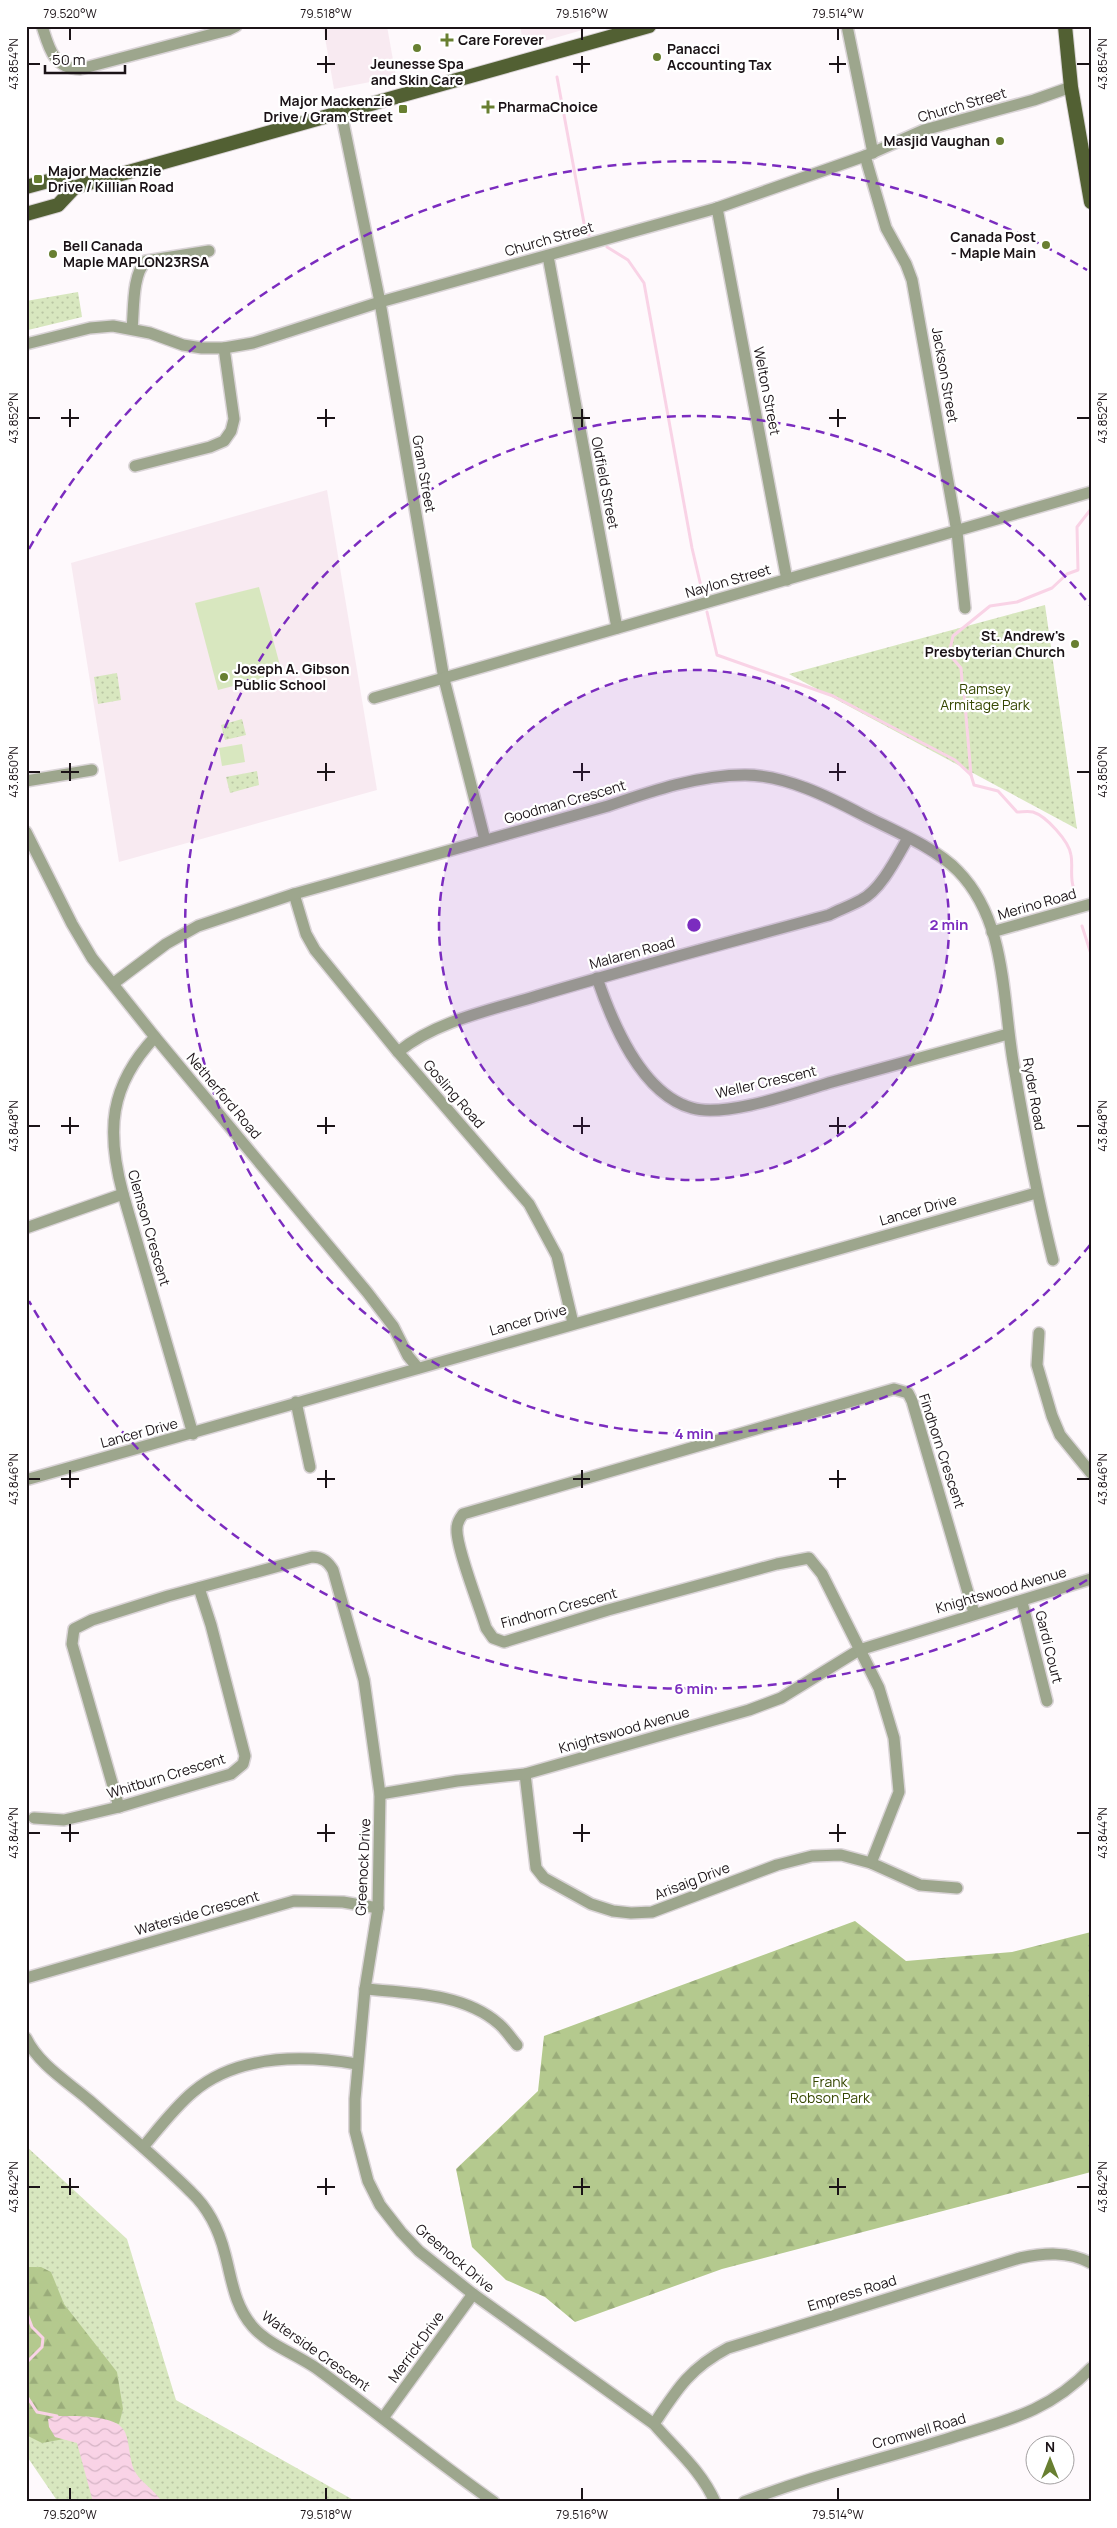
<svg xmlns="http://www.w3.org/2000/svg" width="1117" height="2528" viewBox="0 0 1117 2528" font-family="Manrope,sans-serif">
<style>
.built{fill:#f8eaf1}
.grass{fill:url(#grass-dots)}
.forest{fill:url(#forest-firs)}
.pitch{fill:#d8e7bf}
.water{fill:url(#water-waves)}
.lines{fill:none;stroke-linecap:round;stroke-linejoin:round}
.stream{stroke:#f9d3e6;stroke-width:3}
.minor-casing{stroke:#dad4d7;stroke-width:14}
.major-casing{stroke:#dad4d7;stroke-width:16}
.minor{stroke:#9da68d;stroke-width:11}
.major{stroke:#526033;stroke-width:14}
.ticks{fill:none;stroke:#1b1317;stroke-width:2}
.ring{fill:none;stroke:#7b2cbf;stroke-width:2.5;stroke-dasharray:9 6}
.poi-dot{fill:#687f31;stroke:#fff;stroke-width:2}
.labels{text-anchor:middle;stroke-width:4.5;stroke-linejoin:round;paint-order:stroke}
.poi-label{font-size:14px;font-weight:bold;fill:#1b1317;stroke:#fff;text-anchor:start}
.street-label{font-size:14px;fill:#1b1317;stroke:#fff}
.park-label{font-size:14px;fill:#364702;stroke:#fff}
.centre{fill:#7b2cbf;stroke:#fff;stroke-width:2.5}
.ring-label{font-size:15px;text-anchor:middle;font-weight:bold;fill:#7b2cbf;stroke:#fff;stroke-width:4.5;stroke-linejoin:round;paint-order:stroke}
.neatline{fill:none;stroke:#1b1317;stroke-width:2}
.ticks-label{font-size:12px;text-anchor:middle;fill:#1b1317}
</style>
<defs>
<pattern id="grass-dots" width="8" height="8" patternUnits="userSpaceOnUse" patternTransform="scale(1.25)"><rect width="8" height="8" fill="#d8e7bf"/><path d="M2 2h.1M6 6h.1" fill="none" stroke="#b9c5a3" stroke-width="1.8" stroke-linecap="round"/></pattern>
<pattern id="forest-firs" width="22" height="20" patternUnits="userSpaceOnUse" patternTransform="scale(1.25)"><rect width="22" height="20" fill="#b4c98e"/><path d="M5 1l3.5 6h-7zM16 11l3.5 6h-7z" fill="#9aac7a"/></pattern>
<pattern id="water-waves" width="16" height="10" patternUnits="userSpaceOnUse" patternTransform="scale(1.25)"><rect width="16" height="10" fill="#f9d3e6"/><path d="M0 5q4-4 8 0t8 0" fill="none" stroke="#d5b4c5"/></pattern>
</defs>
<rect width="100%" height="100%" fill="#fef9fc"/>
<g class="built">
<path d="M323 26H387L396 77 334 89Z"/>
<path d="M520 26H596L524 47Z"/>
<path d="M327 490 377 790 119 862 71 563Z"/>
</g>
<g class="grass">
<path d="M78 292 82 317 28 330 26 301Z"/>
<path d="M1045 605 1077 829 789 674Z"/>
<path d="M117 673 121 700 98 704 94 677Z"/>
<path d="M242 719 246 735 225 740 221 725Z"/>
<path d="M257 771 259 785 230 793 226 777Z"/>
<path d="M26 2146 127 2239 176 2400 357 2502H58L26 2455Z"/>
</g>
<g class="forest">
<path d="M855 1921 906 1961 1012 1952 1091 1932V2172L722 2269 575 2322 545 2297 506 2280 472 2247 456 2169 538 2091 544 2036Z"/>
<path d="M26 2267H41L51 2272 64 2304 117 2372 123 2409 119 2424 86 2416 55 2437 64 2439 42 2443 26 2435Z"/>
</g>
<g class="pitch">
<path d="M259 587 282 673 218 690 195 603Z"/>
<path d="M242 744 245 762 222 766 219 748Z"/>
</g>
<path class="water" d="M57 2416C74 2416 117 2414 125 2432 130 2444 129 2458 134 2470 140 2482 155 2490 162 2502H93L77 2443 55 2437 49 2427 48 2419Z"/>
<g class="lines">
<g class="stream">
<path d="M557 77 586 234 589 235"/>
<path d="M607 247 628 260 644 283 692 548 703 595"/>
<path d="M707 612 717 655 833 696 955 760 971 775"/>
<path d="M962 681 961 668 949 654 953 636 990 606 1017 602 1052 588 1067 574 1078 570 1077 527 1091 509"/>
<path d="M964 692 971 775 974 785 998 791 1017 812C1022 812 1028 811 1033 812 1046 816 1069 841 1071 855 1073 865 1070 875 1073 886"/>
<path d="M1082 926 1091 954"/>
<path d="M26 2311 32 2327 43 2338 42 2347 26 2363"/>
<path d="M26 2395 37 2412 57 2416"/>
</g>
<defs>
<g id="minor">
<path d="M42 26C49 48 53 68 80 69L228 30 236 26"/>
<path d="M847 26 873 153"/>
<path d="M341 112 380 302 444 679 485 840"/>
<path d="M865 156 886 228 906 264 912 280 957 532 965 608"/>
<path d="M717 208 787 580"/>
<path d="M548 256 617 628"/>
<path d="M132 329C134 310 132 274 146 261L209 251"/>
<path d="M26 344 90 328 113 326 150 333 183 345 202 348H224L253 343 380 302 717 208 865 156 924 130 1034 100 1071 87"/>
<path d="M135 466 210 447 224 441 231 431 234 419 224 348"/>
<path d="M374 698 1091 492"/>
<path d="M26 781 92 770"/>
<path d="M26 832 72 924 92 958 155 1037 367 1292 393 1326 408 1356 418 1368"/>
<path d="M294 894 306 934 315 950 398 1052 529 1204 557 1256 573 1323"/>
<path d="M992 932 1091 904"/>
<path d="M597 978C612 1022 641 1094 692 1108 725 1118 798 1092 832 1082 891 1066 949 1050 1008 1034"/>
<path d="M114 983 166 944 198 926 294 894 608 806C652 791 698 775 745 775 785 775 829 797 863 815 892 830 935 847 958 871 1008 922 1002 1002 1014 1067 1025 1132 1037 1196 1053 1260"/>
<path d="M155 1037C109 1086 106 1131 123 1194L193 1434"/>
<path d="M398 1052C436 1021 491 1010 537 996 634 967 731 942 829 915 839 910 850 906 861 900 881 890 897 857 908 838"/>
<path d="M26 1228 123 1194"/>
<path d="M1039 1333 1037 1365 1052 1416 1060 1435 1091 1473"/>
<path d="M296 1402 310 1467"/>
<path d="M29 1479 1036 1193"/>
<path d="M1022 1602 1047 1701"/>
<path d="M525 1774 536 1868 544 1878 591 1904 613 1911 631 1913 652 1912 777 1865 812 1856 841 1855 871 1863 920 1885 957 1888"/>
<path d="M380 1794 457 1781 525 1774 749 1710 781 1698 859 1650 1091 1579"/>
<path d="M119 1807 72 1644 74 1629 92 1620 168 1596 312 1557C323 1557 328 1562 333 1570L364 1680 380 1794 378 1908 365 1989 355 2099V2131L368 2181 380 2205 401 2232 419 2251 473 2294 654 2424C676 2450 701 2470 715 2502"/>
<path d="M34 1818 64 1820 119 1807 231 1774 243 1764 245 1756 211 1625 199 1588"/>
<path d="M871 1863 899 1792 894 1738 879 1688 822 1574 809 1558 777 1564 608 1610 504 1642 493 1638 486 1628C480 1608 455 1545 457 1528 457 1522 460 1518 463 1514L894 1389 908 1393 912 1401 974 1613"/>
<path d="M26 1978 294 1901 343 1902 378 1908"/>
<path d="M365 1989C409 1993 464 1993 499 2024 506 2030 511 2038 517 2045"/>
<path d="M26 2038C39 2065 68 2082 90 2101 124 2131 159 2160 191 2192 208 2208 219 2230 225 2254 232 2280 234 2305 253 2327 269 2345 296 2354 316 2368 376 2412 433 2459 494 2502"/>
<path d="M144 2146C159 2128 175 2107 193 2092 238 2054 303 2055 357 2064"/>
<path d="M383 2418 473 2294"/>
<path d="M654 2424C677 2389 690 2368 728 2348L1020 2258C1044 2253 1068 2251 1091 2263"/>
<path d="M744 2502C811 2476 879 2460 947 2439 1004 2421 1048 2413 1091 2368"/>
</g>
<g id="major">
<path d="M1065 26 1071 87 1091 202"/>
<path d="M26 187 52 180 74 188"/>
<path d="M26 214 58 205 74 188 82 185 649 26"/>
</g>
</defs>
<use href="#minor" class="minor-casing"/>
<use href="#major" class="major-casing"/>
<use href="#minor" class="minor"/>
<use href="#major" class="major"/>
</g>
<path class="ticks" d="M70 28V40M326 28V40M582 28V40M838 28V40M326 56V73M582 56V73M838 56V73M28 64H40M317 64H335M573 64H590M829 64H846M1077 64H1090M70 409V427M326 409V427M582 409V427M838 409V427M28 418H40M61 418H79M317 418H335M573 418H590M829 418H846M1077 418H1090M70 763V781M326 763V781M582 763V781M838 763V781M28 772H40M61 772H79M317 772H335M573 772H590M829 772H846M1077 772H1090M70 1117V1134M326 1117V1134M582 1117V1134M838 1117V1134M28 1126H40M61 1126H79M317 1126H335M573 1126H590M829 1126H846M1077 1126H1090M70 1470V1488M326 1470V1488M582 1470V1488M838 1470V1488M28 1479H40M61 1479H79M317 1479H335M573 1479H590M829 1479H846M1077 1479H1090M70 1824V1842M326 1824V1842M582 1824V1842M838 1824V1842M28 1833H40M61 1833H79M317 1833H335M573 1833H590M829 1833H846M1077 1833H1090M70 2178V2195M326 2178V2195M582 2178V2195M838 2178V2195M28 2187H40M61 2187H79M317 2187H335M573 2187H590M829 2187H846M1077 2187H1090M70 2488V2500M326 2488V2500M582 2488V2500M838 2488V2500"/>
<circle cx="694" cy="925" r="255" fill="#7b2cbf" fill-opacity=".12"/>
<g class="ring">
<circle cx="694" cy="925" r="255"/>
<path d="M1090 1245A509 509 0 1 1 1090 605"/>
<path d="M1087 1580A764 764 0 0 1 29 1301M29 549A764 764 0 0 1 1087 270"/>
</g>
<g class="poi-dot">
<path d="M444.5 32.5h5v5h5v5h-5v5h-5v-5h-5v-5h5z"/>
<circle cx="417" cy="48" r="5"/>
<circle cx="657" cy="57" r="5"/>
<path d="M485.5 99.5h5v5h5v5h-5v5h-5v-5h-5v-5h5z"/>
<rect x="398" y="104" width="10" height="10" rx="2.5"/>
<circle cx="1000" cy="141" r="5"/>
<rect x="33" y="174" width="10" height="10" rx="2.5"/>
<circle cx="1046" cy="245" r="5"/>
<circle cx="53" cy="254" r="5"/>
<circle cx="1075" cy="644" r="5"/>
<circle cx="224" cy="677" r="5"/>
</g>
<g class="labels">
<g class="poi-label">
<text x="458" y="45">Care Forever</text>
<text x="667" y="54">Panacci<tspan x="667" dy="16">Accounting Tax</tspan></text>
<text x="417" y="69" text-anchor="middle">Jeunesse Spa<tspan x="417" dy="16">and Skin Care</tspan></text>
<text x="393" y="106" text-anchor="end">Major Mackenzie<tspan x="393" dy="16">Drive / Gram Street</tspan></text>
<text x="498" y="112">PharmaChoice</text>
<text x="990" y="146" text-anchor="end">Masjid Vaughan</text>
<text x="48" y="176">Major Mackenzie<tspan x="48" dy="16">Drive / Killian Road</tspan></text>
<text x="1036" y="242" text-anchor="end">Canada Post<tspan x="1036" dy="16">- Maple Main</tspan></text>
<text x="63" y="251">Bell Canada<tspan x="63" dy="16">Maple MAPLON23RSA</tspan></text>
<text x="1065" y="641" text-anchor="end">St. Andrew's<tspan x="1065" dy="16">Presbyterian Church</tspan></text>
<text x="234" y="674">Joseph A. Gibson<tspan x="234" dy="16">Public School</tspan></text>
</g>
<g class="street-label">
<text transform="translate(962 105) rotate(-16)" y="5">Church Street</text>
<text transform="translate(549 239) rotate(-16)" y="5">Church Street</text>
<text transform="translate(945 375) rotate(80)" y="5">Jackson Street</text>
<text transform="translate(767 391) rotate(79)" y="5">Welton Street</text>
<text transform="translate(424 474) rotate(80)" y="5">Gram Street</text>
<text transform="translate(605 483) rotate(79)" y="5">Oldfield Street</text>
<text transform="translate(728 581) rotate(-16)" y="5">Naylon Street</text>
<text transform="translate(565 802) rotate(-16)" y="5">Goodman Crescent</text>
<text transform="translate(1037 904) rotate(-16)" y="5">Merino Road</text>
<text transform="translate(632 953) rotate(-15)" y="5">Malaren Road</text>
<text transform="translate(766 1082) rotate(-13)" y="5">Weller Crescent</text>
<text transform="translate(454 1094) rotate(49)" y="5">Gosling Road</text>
<text transform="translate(1034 1094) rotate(80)" y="5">Ryder Road</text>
<text transform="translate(224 1096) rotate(50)" y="5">Netherford Road</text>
<text transform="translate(918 1210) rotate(-16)" y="5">Lancer Drive</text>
<text transform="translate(149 1228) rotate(74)" y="5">Clemson Crescent</text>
<text transform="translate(528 1320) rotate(-16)" y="5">Lancer Drive</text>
<text transform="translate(139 1433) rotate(-15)" y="5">Lancer Drive</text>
<text transform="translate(942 1451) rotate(72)" y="5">Findhorn Crescent</text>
<text transform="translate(1001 1590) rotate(-16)" y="5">Knightswood Avenue</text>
<text transform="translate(559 1608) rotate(-15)" y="5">Findhorn Crescent</text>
<text transform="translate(1049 1647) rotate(76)" y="5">Gardi Court</text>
<text transform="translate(624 1730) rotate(-16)" y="5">Knightswood Avenue</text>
<text transform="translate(166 1776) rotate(-17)" y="5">Whitburn Crescent</text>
<text transform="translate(363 1867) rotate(-87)" y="5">Greenock Drive</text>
<text transform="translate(692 1881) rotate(-21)" y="5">Arisaig Drive</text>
<text transform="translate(197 1913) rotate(-16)" y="5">Waterside Crescent</text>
<text transform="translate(455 2258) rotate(40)" y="5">Greenock Drive</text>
<text transform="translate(852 2293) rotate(-17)" y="5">Empress Road</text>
<text transform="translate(416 2347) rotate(-54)" y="5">Merrick Drive</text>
<text transform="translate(316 2351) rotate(35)" y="5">Waterside Crescent</text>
<text transform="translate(919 2431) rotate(-16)" y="5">Cromwell Road</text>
</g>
<g class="park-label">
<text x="985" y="694">Ramsey<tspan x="985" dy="16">Armitage Park</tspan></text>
<text x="830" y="2087">Frank<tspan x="830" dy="16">Robson Park</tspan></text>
</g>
</g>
<circle cx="694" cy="925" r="8" class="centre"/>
<g class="ring-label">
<text x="949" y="930">2 min</text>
<text x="694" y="1439">4 min</text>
<text x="694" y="1694">6 min</text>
</g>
<rect width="1117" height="2528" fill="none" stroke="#ffffff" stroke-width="55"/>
<g transform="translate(1050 2460)"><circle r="24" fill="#ffffff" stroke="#a4a1a2"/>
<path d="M0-4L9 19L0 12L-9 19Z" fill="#687f31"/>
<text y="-8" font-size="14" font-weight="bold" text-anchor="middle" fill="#1b1317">N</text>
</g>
<path d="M45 65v8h80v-8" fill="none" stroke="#1b1317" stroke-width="2.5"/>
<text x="52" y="65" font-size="15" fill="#1b1317" stroke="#ffffff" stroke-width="4" paint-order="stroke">50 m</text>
<rect x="28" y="28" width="1062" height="2472" class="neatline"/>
<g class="ticks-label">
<text x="70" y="18">79.520°W</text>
<text x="326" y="18">79.518°W</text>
<text x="582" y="18">79.516°W</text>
<text x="838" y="18">79.514°W</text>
<text transform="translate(14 64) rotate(-90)" y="4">43.854°N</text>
<text transform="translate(1103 64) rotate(-90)" y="4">43.854°N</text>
<text transform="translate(14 418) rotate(-90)" y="4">43.852°N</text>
<text transform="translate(1103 418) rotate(-90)" y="4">43.852°N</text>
<text transform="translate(14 772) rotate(-90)" y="4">43.850°N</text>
<text transform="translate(1103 772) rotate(-90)" y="4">43.850°N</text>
<text transform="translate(14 1126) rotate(-90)" y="4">43.848°N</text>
<text transform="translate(1103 1126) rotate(-90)" y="4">43.848°N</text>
<text transform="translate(14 1479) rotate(-90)" y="4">43.846°N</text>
<text transform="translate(1103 1479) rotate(-90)" y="4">43.846°N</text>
<text transform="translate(14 1833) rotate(-90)" y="4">43.844°N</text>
<text transform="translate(1103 1833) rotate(-90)" y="4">43.844°N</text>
<text transform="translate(14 2187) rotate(-90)" y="4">43.842°N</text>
<text transform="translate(1103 2187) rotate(-90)" y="4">43.842°N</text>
<text x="70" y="2519">79.520°W</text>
<text x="326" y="2519">79.518°W</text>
<text x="582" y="2519">79.516°W</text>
<text x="838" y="2519">79.514°W</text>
</g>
</svg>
